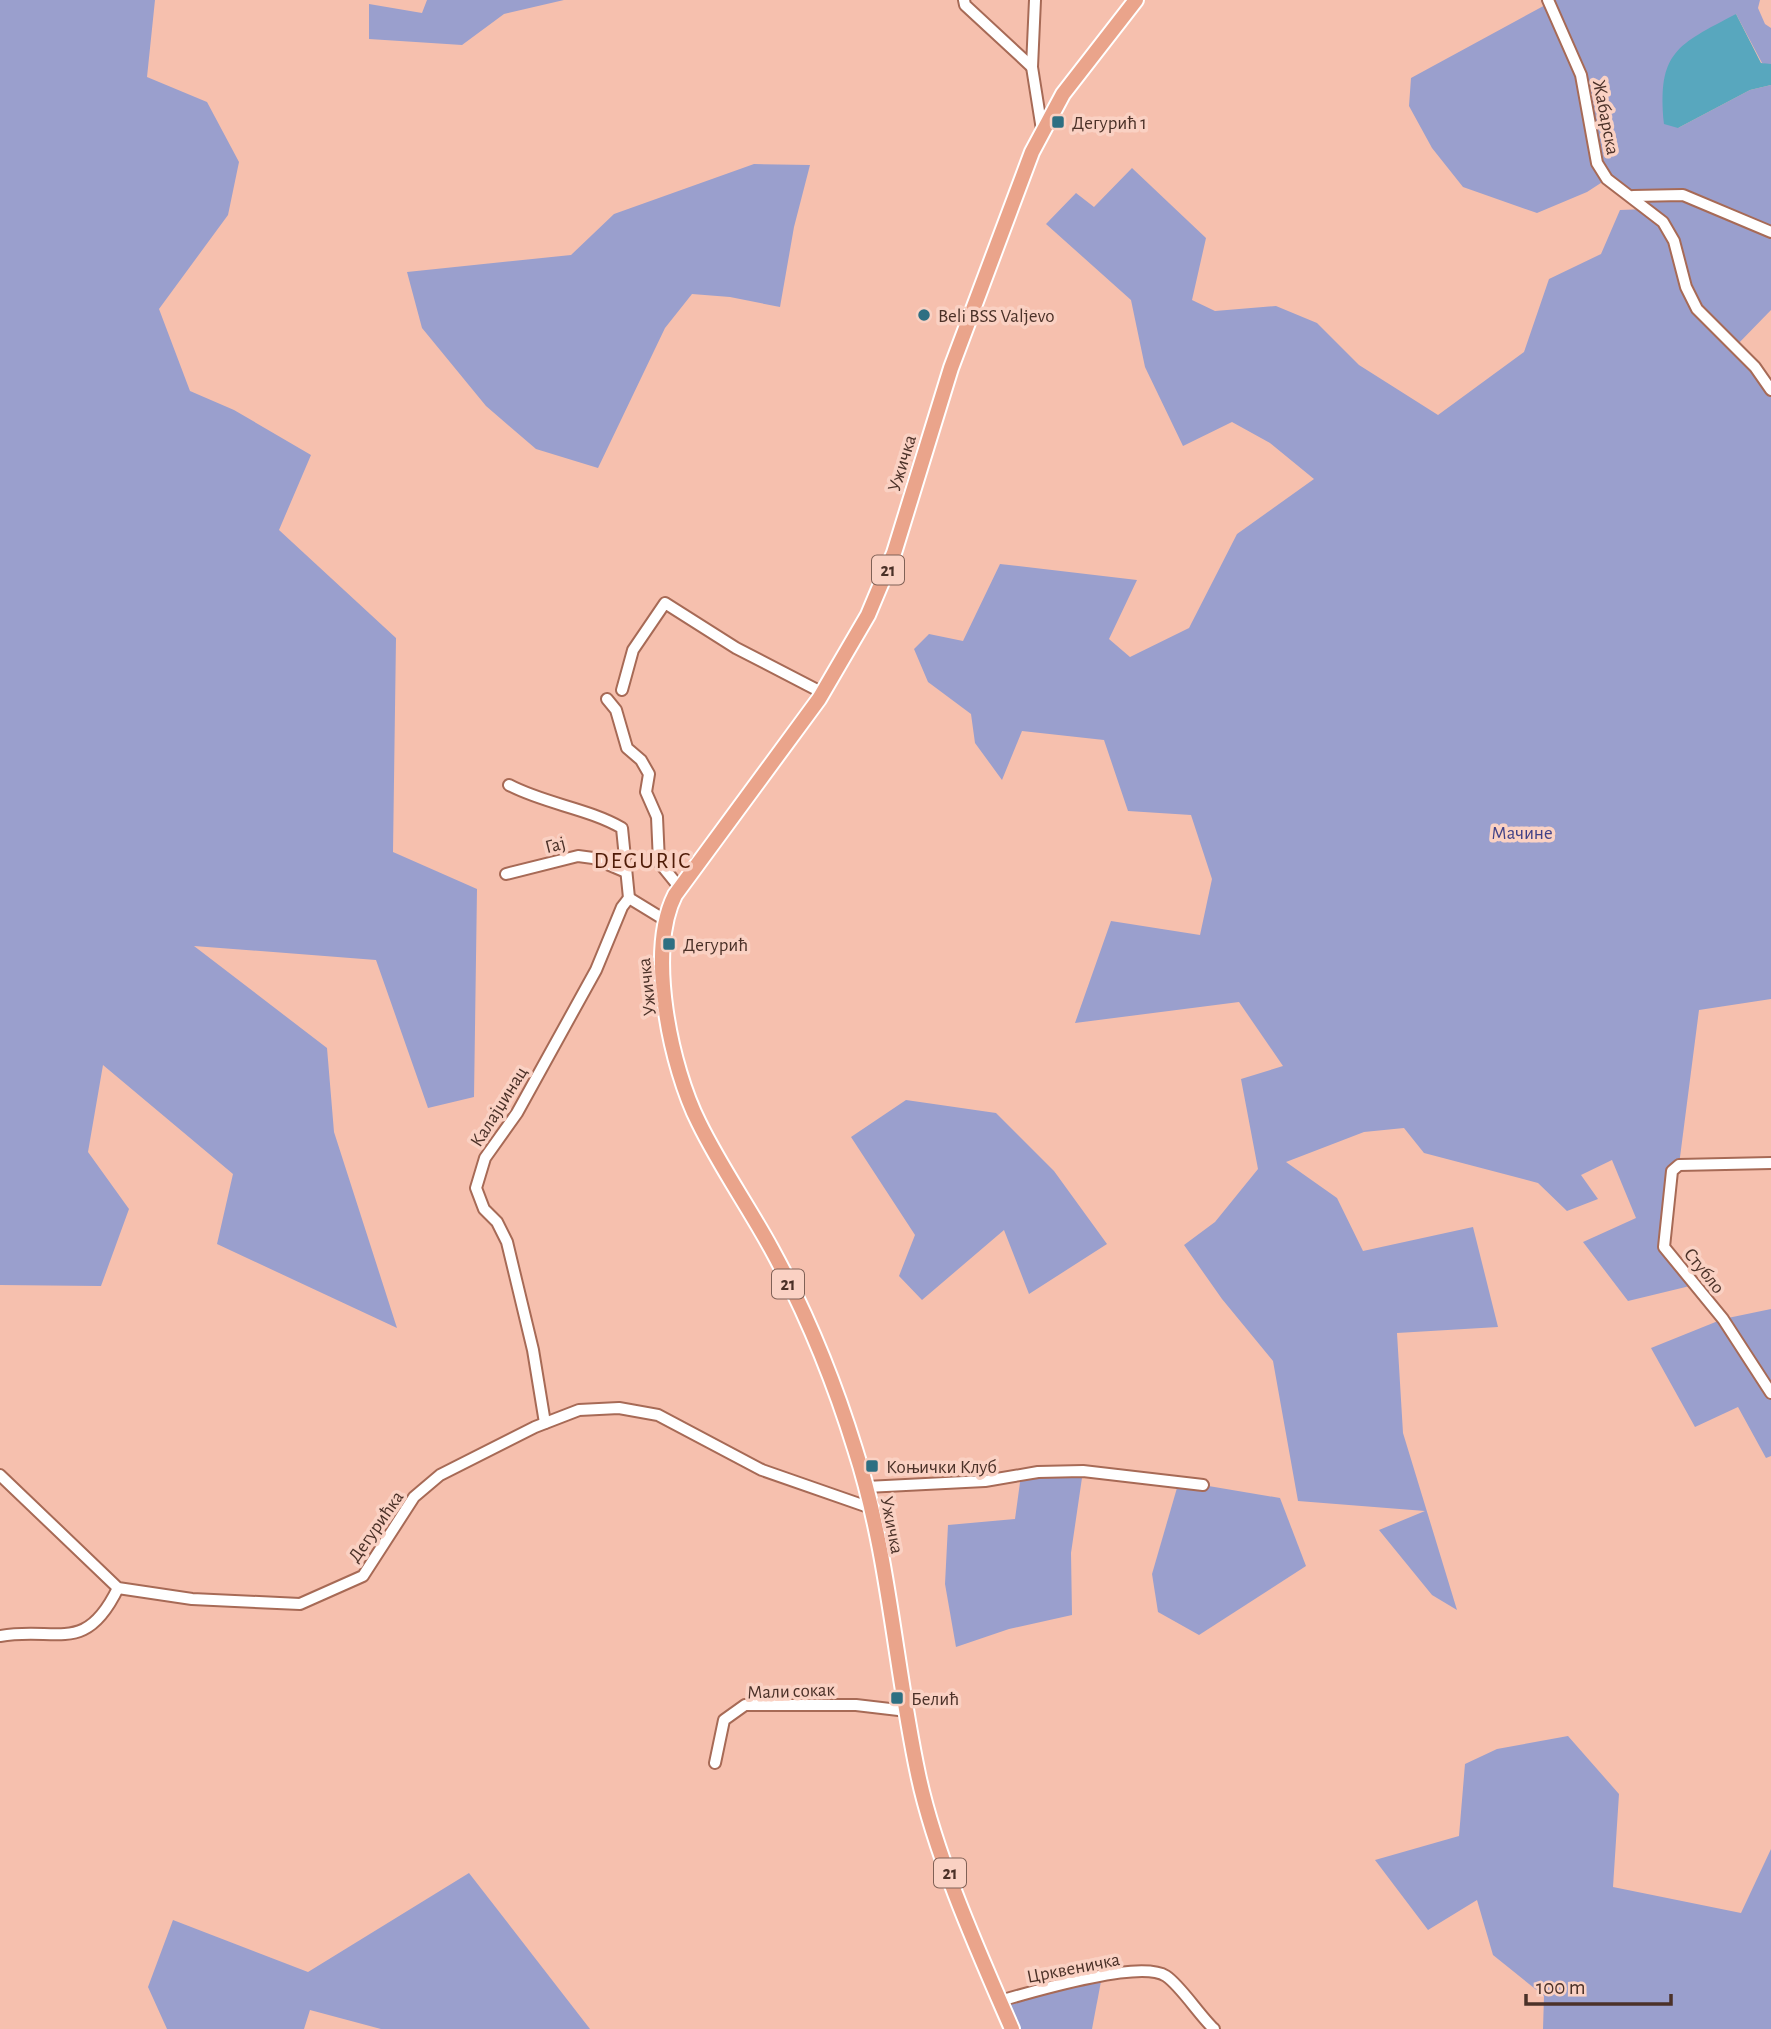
<svg xmlns="http://www.w3.org/2000/svg" width="1771" height="2029" viewBox="0 0 1771 2029" font-family="'Alegreya Sans',sans-serif">
<style>
.green{fill:#9a9fcd}
.water{fill:#58a7be}
.lines{fill:none;stroke-linecap:round;stroke-linejoin:round}
.minor-casing{stroke:#a76a56;stroke-width:14}
.major-casing{stroke:#fff;stroke-width:18}
.minor{stroke:#fff;stroke-width:10}
.major{stroke:#eaa48b;stroke-width:14}
.poi-dot{fill:#2e6f82;stroke:#fad1c3;stroke-width:2.5}
.labels{text-anchor:middle;stroke-width:7;stroke-linejoin:round;paint-order:stroke}
.shield{fill:#fad1c3;stroke:#806156;stroke-width:2}
.shield-label{font-size:18px;font-weight:bold;fill:#4b3128}
.street-label{font-size:19px;fill:#4b3128;stroke:#fad1c3}
.poi-label{font-size:19px;fill:#4b3128;stroke:#fad1c3;text-anchor:start}
.park-label{font-size:19px;fill:#404187;stroke:#fad1c3}
.quarter-label{font-size:23px;letter-spacing:2px;fill:#4f1b07;stroke:#fad1c3}
</style>
<rect width="100%" height="100%" fill="#f6c0ae"/>
<g class="green">
<path d="M0 0H155L147 77 207 102 239 162 228 215 159 309 190 391 234 410 311 455 279 530 396 638 393 852 477 889 474 1097 428 1108 376 960 194 946 327 1048 334 1132 397 1328 217 1244 233 1174 103 1065 88 1152 129 1209 101 1286 0 1285Z"/>
<path d="M427 0H564L504 14 462 45 369 39V4L422 13Z"/>
<path d="M1548 0H1760L1758 8 1765 24 1771 28V64L1767 65 1762 63 1736 14 1678 128 1750 90 1771 85V310L1735 347 1771 390V999L1699 1010 1679 1165 1672 1171 1664 1247 1694 1285 1628 1301 1583 1242 1636 1218 1612 1160 1581 1175 1598 1199 1567 1211 1538 1183 1424 1153 1404 1128 1364 1132 1286 1162 1337 1198 1363 1251 1473 1227 1498 1327 1397 1333 1403 1433 1457 1610 1432 1595 1379 1530 1425 1511 1298 1501 1273 1361 1222 1299 1184 1245 1215 1222 1258 1169 1241 1079 1283 1066 1239 1002 1075 1023 1111 921 1200 935 1212 879 1191 815 1128 811 1104 740 1022 731 1002 780 975 743 971 714 928 682 914 649 929 634 963 641 1000 564 1137 580 1109 639 1130 657 1189 628 1237 534 1314 479 1270 443 1232 422 1183 446 1145 367 1131 300 1046 224 1076 193 1094 207 1132 168 1206 238 1192 300 1215 311 1276 306 1317 323 1359 365 1438 415 1524 352 1549 279 1601 254 1620 210 1647 209 1607 179 1587 192 1537 213 1463 187 1432 148 1409 106 1411 78 1549 3Z"/>
<path d="M754 164 810 165 794 227 780 307 730 297 692 294 665 328 598 468 536 449 486 406 422 328 407 272 571 255 614 214Z"/>
<path d="M906 1100 996 1113 1054 1171 1107 1244 1029 1294 1004 1230 922 1300 899 1276 915 1235 851 1137Z"/>
<path d="M1771 1309V1456L1766 1458 1738 1407 1695 1427 1651 1348 1723 1319Z"/>
<path d="M1083 1471 1071 1553 1072 1615 1009 1629 956 1647 945 1584 948 1525 1015 1519 1021 1475Z"/>
<path d="M1179 1481 1280 1498 1306 1566 1199 1635 1158 1612 1152 1574Z"/>
<path d="M1568 1736 1619 1794 1613 1887 1741 1913 1771 1849V2029H1543L1544 1996 1493 1955 1477 1900 1428 1930 1375 1860 1459 1836 1465 1764 1497 1749Z"/>
<path d="M469 1873 590 2029H381L310 2010 304 2029H167L148 1987 173 1920 308 1972Z"/>
<path d="M1102 1976 1092 2029H1012L1000 2002Z"/>
</g>
<path class="water" d="M1736 14 1761 63 1771 64V85L1750 90 1678 128 1664 124C1657 52 1677 45 1736 14Z"/>
<g class="lines">
<defs>
<g id="minor">
<path d="M964 0 965 5 1032 67"/>
<path d="M1035 0 1032 67 1042 130"/>
<path d="M1548 0 1581 75 1597 163 1607 179 1663 222 1674 241 1686 287 1697 309 1755 367 1771 390"/>
<path d="M1633 196 1683 195 1771 232"/>
<path d="M622 690 633 650 665 603 736 648 823 693"/>
<path d="M607 699 616 710 627 748 641 760 649 774 646 792 657 817 659 862 680 888"/>
<path d="M509 785C545 804 587 808 622 828L629 898"/>
<path d="M506 874 578 856 593 858 626 872"/>
<path d="M1771 1163 1679 1165 1672 1171 1664 1247 1723 1319 1771 1393"/>
<path d="M545 1423 533 1350 507 1242 497 1222 484 1209 476 1188 485 1158 517 1113 596 970 622 907 629 898 665 920"/>
<path d="M0 1475 118 1588 192 1599 300 1604 363 1576 414 1497 440 1475 535 1427 579 1410 619 1408 658 1415 762 1470 871 1508"/>
<path d="M866 1487 985 1481 1038 1472 1083 1471 1203 1485"/>
<path d="M0 1636C57 1626 85 1656 118 1588"/>
<path d="M715 1763 724 1720 745 1705H856L907 1711"/>
<path d="M1000 2001C1031 1992 1140 1959 1166 1976 1180 1985 1200 2016 1214 2029"/>
</g>
<path id="major" d="M1012 2029C979 1953 935 1855 918 1774 895 1667 889 1554 855 1449 834 1381 805 1310 771 1248 748 1206 720 1166 699 1123 671 1068 646 952 675 895L819 699 868 615 894 553 951 368 1032 152 1063 94 1136 0"/>
</defs>
<use href="#minor" class="minor-casing"/>
<use href="#major" class="major-casing"/>
<use href="#minor" class="minor"/>
<use href="#major" class="major"/>
</g>
<g class="poi-dot">
<rect x="1051" y="115" width="14" height="14" rx="3.5"/>
<circle cx="924" cy="315" r="7"/>
<rect x="662" y="937" width="14" height="14" rx="3.5"/>
<rect x="865" y="1459" width="14" height="14" rx="3.5"/>
<rect x="890" y="1691" width="14" height="14" rx="3.5"/>
</g>
<g class="labels">
<g class="shield">
<rect x="872" y="555.5" width="32" height="29" rx="5"/>
<rect x="772" y="1269.5" width="32" height="29" rx="5"/>
<rect x="934" y="1858.5" width="32" height="29" rx="5"/>
</g>
<g class="shield-label">
<text x="888" y="576">21</text>
<text x="788" y="1290">21</text>
<text x="950" y="1879">21</text>
</g>
<g class="street-label">
<text transform="translate(1607 117) rotate(79)" y="7">Жабарска</text>
<text transform="translate(901 463) rotate(-73)" y="7">Ужичка</text>
<text transform="translate(555 844) rotate(-14)" y="7">Гај</text>
<text transform="translate(646 987) rotate(-96)" y="7">Ужичка</text>
<text transform="translate(498 1106) rotate(-58)" y="7">Калајџинац</text>
<text transform="translate(1705 1270) rotate(51)" y="7">Стубло</text>
<text transform="translate(893 1525) rotate(79)" y="7">Ужичка</text>
<text transform="translate(375 1526) rotate(-55)" y="7">Дегурићка</text>
<text transform="translate(791 1690) rotate(-2)" y="7">Мали сокак</text>
<text transform="translate(1073 1967) rotate(-11)" y="7">Црквеничка</text>
</g>
<g class="poi-label">
<text x="1072" y="129">Дегурић 1</text>
<text x="938" y="322">Beli BSS Valjevo</text>
<text x="683" y="951">Дегурић</text>
<text x="886" y="1473">Коњички Клуб</text>
<text x="911" y="1705">Белић</text>
</g>
<g class="park-label">
<text x="1522" y="839">Мачине</text>
</g>
<g class="quarter-label">
<text x="643" y="868">DEGURIC</text>
</g>
</g>
<path d="M1526 1994v10h145v-10" fill="none" stroke="#4b3128" stroke-width="3.5"/>
<text x="1536" y="1994" font-size="21" fill="#4b3128" stroke="#fad1c3" stroke-width="5" paint-order="stroke">100 m</text>
</svg>
